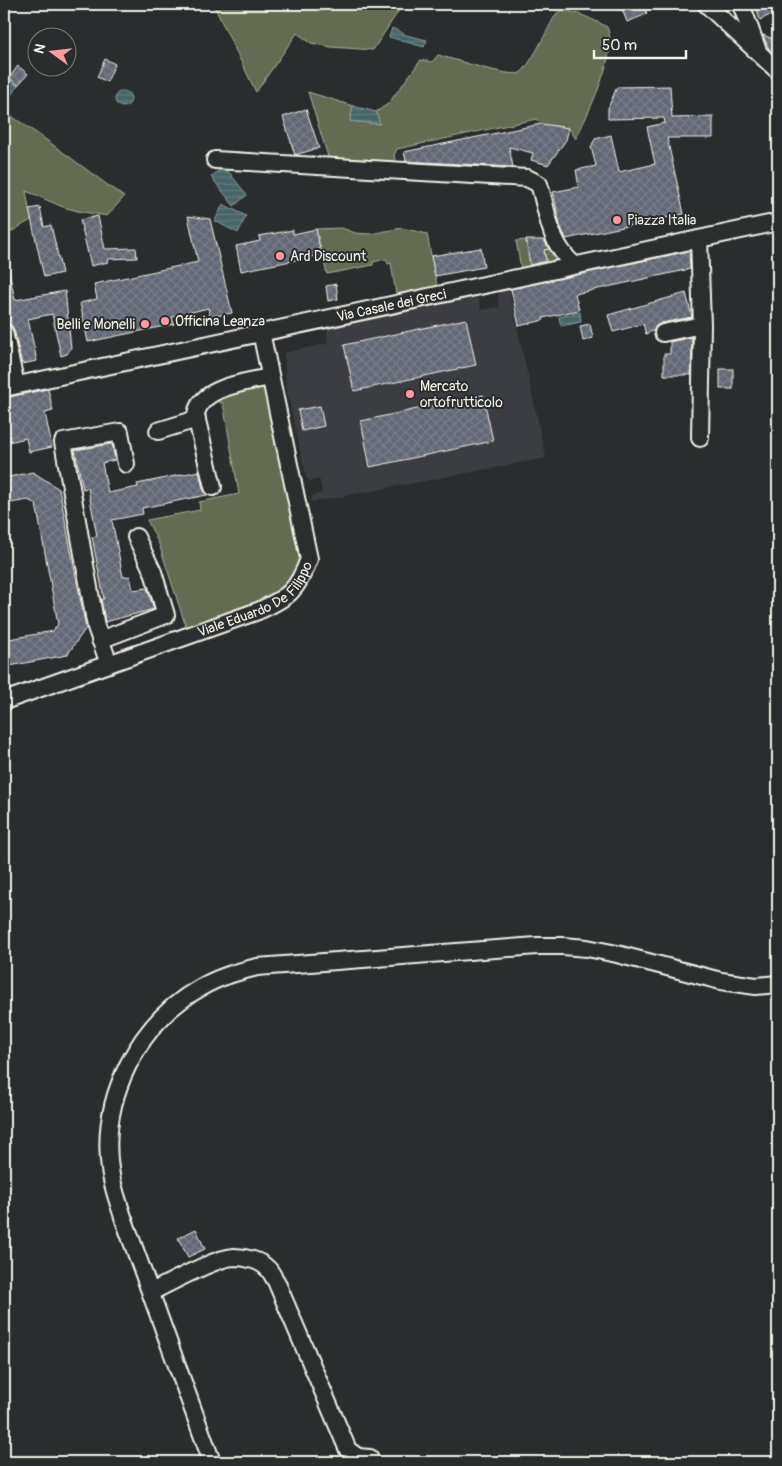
<svg xmlns="http://www.w3.org/2000/svg" width="782" height="1466" viewBox="0 0 782 1466" font-family="Pangolin,sans-serif">
<style>
.built{fill:#3b3e43}
.grass{fill:#636c52;stroke:#acae9d}
.water{fill:url(#water-rules);stroke:#8c9d9c}
.building{fill:url(#building-cross-hatch);stroke:#f4f1e8}
.lines{fill:none;stroke-linecap:round;stroke-linejoin:round}
.minor-casing{stroke:#f4f1e8;stroke-width:20}
.minor{stroke:#2a2d2e;stroke-width:16}
.poi-dot{fill:#ff9aa2;stroke:#2a2d2e;stroke-width:2}
.labels{text-anchor:middle;stroke-width:4;stroke-linejoin:round;paint-order:stroke}
.poi-label{font-size:14px;fill:#f4f1e8;stroke:#2a2d2e;text-anchor:start}
.street-label{font-size:14px;fill:#f4f1e8;stroke:#2a2d2e}
</style>
<defs>
<pattern id="water-rules" width="6" height="5" patternUnits="userSpaceOnUse" patternTransform="scale(1.25)"><rect width="6" height="5" fill="#476569"/><path d="M0 2.5h6" fill="none" stroke="#627c7e"/></pattern>
<pattern id="building-cross-hatch" width="8" height="8" patternUnits="userSpaceOnUse" patternTransform="scale(1.25)"><rect width="8" height="8" fill="#626775"/><path d="M0 0l8 8M0 8l8-8" fill="none" stroke="#797d89"/></pattern>
</defs>
<rect width="100%" height="100%" fill="#2a2d2e"/>
<filter id="ink" filterUnits="userSpaceOnUse"><feTurbulence type="fractalNoise" baseFrequency=".02" numOctaves="2"/><feDisplacementMap in="SourceGraphic" scale="10" xChannelSelector="R" yChannelSelector="G"/><feConvolveMatrix kernelMatrix="1 2 1 2 8 2 1 2 1" color-interpolation-filters="sRGB"/></filter>
<g filter="url(#ink)">
<path class="built" d="M509 290 546 458 312 502 311 499 313 496 322 493 321 487 319 479 310 481 306 478 286 386 284 353 328 343 327 332 329 328 472 298H477L479 300 481 310 499 307 498 297 499 292Z"/>
<g class="grass">
<path d="M213 4H403L373 50 331 47 311 43 297 33 256 92Z"/>
<path d="M561 10C578 12 592 19 607 27 620 52 587 114 576 139L569 128 541 124 536 119 397 149 394 155 397 166 330 163 308 92 353 106 350 121 380 124 376 112 388 104 421 60 432 62 438 55C450 58 511 78 520 73 530 67 549 26 556 14Z"/>
<path d="M4 111 45 139 124 197 107 216 78 211 63 207 26 191 31 220 4 236Z"/>
<path d="M342 228 355 233 370 234 402 228 427 234 437 286 396 294 391 263 388 264 386 259 373 262V265L327 274 316 229Z"/>
<path d="M526 240 531 266 521 268 516 241Z"/>
<path d="M554 248 559 258 547 263 544 250Z"/>
<path d="M263 384 300 550C299 566 292 584 277 593 255 608 212 618 186 627L159 544 147 520 200 510 199 502 239 494 223 403H220L218 395Z"/>
</g>
<g class="water">
<path d="M392 28 406 35 427 40 424 47 389 37Z"/>
<path d="M9 78 18 85 7 101 4 99V85Z"/>
<circle cx="123" cy="99" r="8"/>
<path d="M353 106 376 112 380 124 350 121Z"/>
<path d="M224 166 247 195 234 206 211 177Z"/>
<path d="M223 204 246 216 238 233 215 221Z"/>
<path d="M580 312 581 322 561 326 559 317Z"/>
</g>
<g class="building">
<path d="M620 4H644L647 14 627 22Z"/>
<path d="M771 4H774L778 11 760 20 757 10Z"/>
<path d="M763 35 778 41V58L769 49Z"/>
<path d="M105 59 115 64 107 82 97 77Z"/>
<path d="M18 66 28 74 18 85 9 78Z"/>
<path d="M670 86 672 118 713 117V138H667L684 214 566 239 560 225 553 192 579 187 576 170 596 166 591 147 595 139 611 135 619 172 655 164 647 127 665 123 664 118 608 119V108L617 87Z"/>
<path d="M306 109 319 148 295 155 283 117Z"/>
<path d="M541 124 569 128 566 140 548 165 531 160 533 153 509 147 513 167 406 161 404 152Z"/>
<path d="M40 207 44 227 51 225 62 273 44 277 29 209Z"/>
<path d="M98 216 105 249 136 248 137 258 107 259 108 262 91 266 80 220Z"/>
<path d="M188 216 210 219 232 313 210 317 208 308 172 317 174 324 88 342 80 303 97 299 94 284 198 262Z"/>
<path d="M316 229 321 255 241 271 236 246 260 241 259 236 293 230V234Z"/>
<path d="M526 240H544L549 249 544 250 546 261 530 265Z"/>
<path d="M481 248 484 267 435 276 431 256Z"/>
<path d="M689 251 690 269 575 294 579 310 543 318 544 320 519 326 511 289Z"/>
<path d="M8 267 15 300 65 291 71 348 67 354 61 356 52 314 28 319 37 361 22 364 14 329 11 325 4 322V268Z"/>
<path d="M336 284 338 299 328 301 326 286Z"/>
<path d="M686 293 692 317 661 323 656 326 653 331 646 334 643 324 613 332 608 315Z"/>
<path d="M466 319 476 365 354 391 344 345Z"/>
<path d="M590 324 593 338 583 341 580 326Z"/>
<path d="M692 337 691 375H664V354H670V342Z"/>
<rect x="720" y="369" width="13" height="20"/>
<path d="M48 389 53 411 45 413 52 447 29 452 26 438 4 443V398Z"/>
<path d="M483 395 493 441 370 467 361 421Z"/>
<path d="M320 406 324 426 302 431 298 410Z"/>
<path d="M112 444 115 460 102 463 108 493 138 487 137 484 199 471 203 489 207 495 142 508 143 514 112 520 123 577 130 576 133 590 147 588 154 609 105 622 101 599H104L92 537 97 536 88 488 83 489 75 450Z"/>
<path d="M33 472 59 489 86 628 67 655 4 667V640L53 631 58 624 36 504 28 500 4 504V478Z"/>
<path d="M196 1229 205 1249 188 1257 178 1238Z"/>
</g>
<g class="lines">
<defs>
<g id="minor">
<path d="M706 4 778 71"/>
<path d="M741 4 758 51"/>
<path d="M215 160 527 178 539 184C549 216 548 241 574 265"/>
<path d="M699 239 702 325 700 438"/>
<path d="M4 332 16 385"/>
<path d="M663 333 702 325"/>
<path id="s1" d="M4 388 778 222"/>
<path d="M158 431 197 419"/>
<path d="M213 487 196 416C198 387 248 382 270 377"/>
<path d="M100 640 166 615 153 572 136 537"/>
<path d="M109 664 96 627 63 442 120 432 126 464"/>
<path id="s2" d="M4 701 258 611C289 597 297 591 309 559L261 332"/>
<path d="M151 1292C170 1283 214 1258 234 1257 244 1257 260 1260 267 1268 271 1271 273 1277 276 1281L348 1450 358 1457 370 1458"/>
<path d="M212 1462 123 1217C118 1201 112 1186 110 1169 100 1098 138 1023 200 988 218 977 237 972 257 967L537 946H563L587 948 617 954 721 981 756 986 778 984"/>
</g>
</defs>
<use href="#minor" class="minor-casing"/>
<use href="#minor" class="minor"/>
</g>
</g>
<g class="poi-dot">
<circle cx="617" cy="220" r="5"/>
<circle cx="280" cy="256" r="5"/>
<circle cx="165" cy="321" r="5"/>
<circle cx="145" cy="324" r="5"/>
<circle cx="410" cy="394" r="5"/>
</g>
<g class="labels">
<g class="poi-label">
<text x="627" y="225">Piazza Italia</text>
<text x="290" y="261">Ard Discount</text>
<text x="175" y="326">Officina Leanza</text>
<text x="135" y="329" text-anchor="end">Belli e Monelli</text>
<text x="420" y="391">Mercato<tspan x="420" dy="16">ortofrutticolo</tspan></text>
</g>
<g class="street-label">
<text dy="5" stroke="none"><textPath href="#s1" startOffset="396">Via Casale dei Greci</textPath></text>
<text dy="5" stroke="none"><textPath href="#s2" startOffset="274">Viale Eduardo De Filippo</textPath></text>
</g>
</g>
<rect width="782" height="1466" fill="none" stroke="#2a2d2e" stroke-width="20"/>
<rect x="10" y="10" width="762" height="1446" fill="none" stroke="#f4f1e8" stroke-width="2" filter="url(#ink)"/>
<g transform="translate(52 52) rotate(285)"><circle r="24" fill="#2a2d2e" stroke="#7b7b78"/>
<path d="M0-4L9 19L0 12L-9 19Z" fill="#ff9aa2"/>
<text y="-8" font-size="14" font-weight="bold" text-anchor="middle" fill="#f4f1e8">N</text>
</g>
<path d="M594 50v8h92v-8" fill="none" stroke="#f4f1e8" stroke-width="2.5"/>
<text x="602" y="50" font-size="15" fill="#f4f1e8" stroke="#2a2d2e" stroke-width="4" paint-order="stroke">50 m</text>
</svg>
